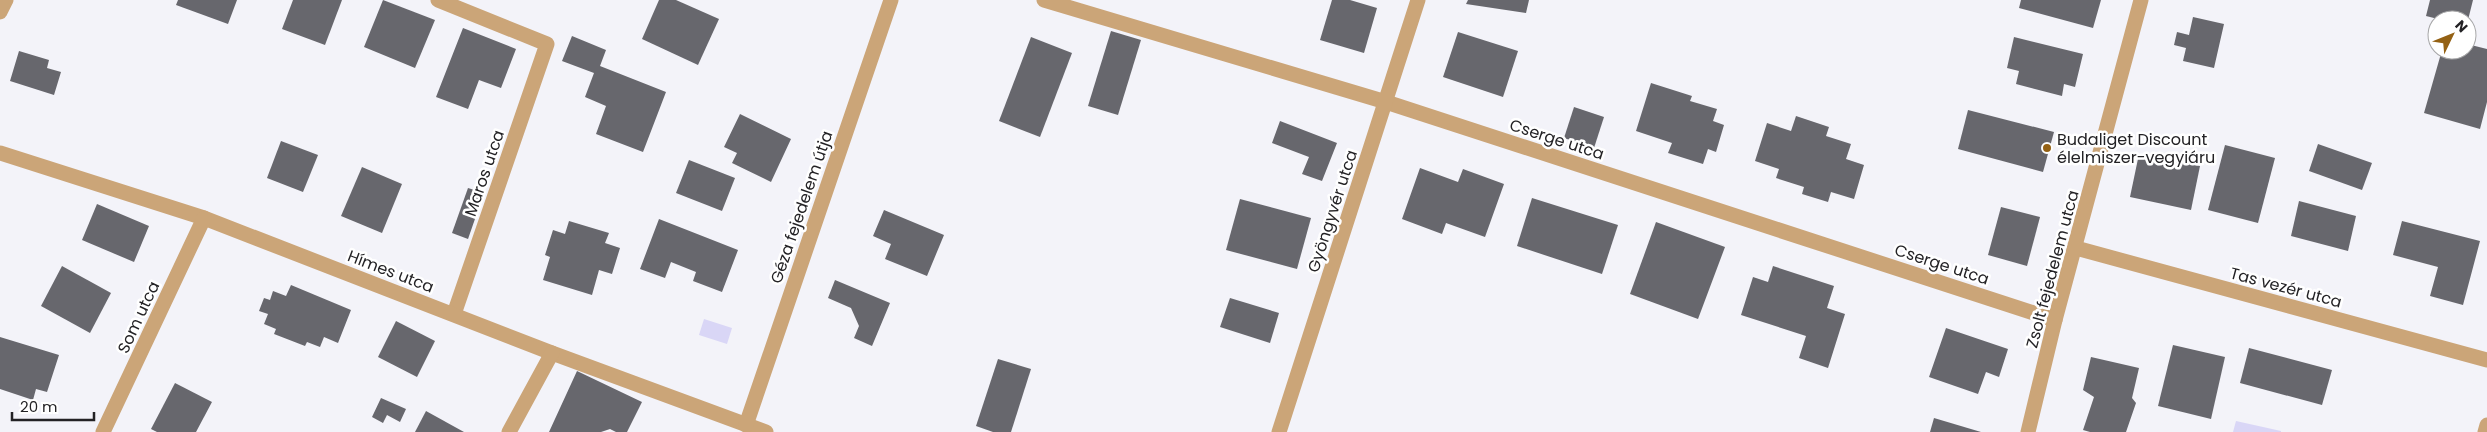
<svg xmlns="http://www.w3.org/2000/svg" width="2487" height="432" viewBox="0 0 2487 432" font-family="Poppins,sans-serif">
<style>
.water{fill:#d9d6f6}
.building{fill:#67676d}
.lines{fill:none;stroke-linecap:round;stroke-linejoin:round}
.minor{stroke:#cba578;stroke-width:15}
.poi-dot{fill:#946114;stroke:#fff;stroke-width:2}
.labels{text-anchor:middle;stroke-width:5;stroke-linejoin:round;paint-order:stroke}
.street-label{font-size:16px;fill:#232225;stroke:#fff}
.poi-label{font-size:16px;fill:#232225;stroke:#fff;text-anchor:start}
</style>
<rect width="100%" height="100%" fill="#f3f3f9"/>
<g class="water">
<path d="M704 319 732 328 727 344 699 335Z"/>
<path d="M2236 421 2281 431V432H2233Z"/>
</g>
<g class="building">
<path d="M178 0H237L228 24 176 5Z"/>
<path d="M293 0H342L325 45 282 29Z"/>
<path d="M383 0 435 20 415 68 364 47Z"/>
<path d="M659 0H676L719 19 698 65 642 39Z"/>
<path d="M1332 0H1350L1377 8 1364 53 1320 40Z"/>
<path d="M1468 0H1529L1526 13 1466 4Z"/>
<path d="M2021 0H2101L2093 28 2019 8Z"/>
<path d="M2430 0H2473L2468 20H2442L2426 16Z"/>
<path d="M2193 17 2224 24 2214 68 2183 61 2186 48 2174 45 2177 32 2189 35Z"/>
<path d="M463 28 516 49 501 88 479 80 468 109 436 97Z"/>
<path d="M1111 31 1141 40 1118 115 1088 106Z"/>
<path d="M1458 32 1518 51 1503 97 1443 77Z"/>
<path d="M572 36 606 50 600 66 666 92 643 152 596 134 606 106 585 97 594 73 562 61Z"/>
<path d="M1031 37 1072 53 1040 137 999 121Z"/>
<path d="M2014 37 2083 54 2075 87 2064 84 2062 96 2016 84 2019 71 2007 68Z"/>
<path d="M2467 44 2487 49V102L2480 129 2424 113 2442 50H2467Z"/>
<path d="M19 51 49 60 47 68 61 72 54 95 10 81Z"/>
<path d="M1651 83 1692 96 1690 101 1717 109 1713 121 1724 125 1716 152 1708 149 1703 164 1668 153 1672 143 1636 131Z"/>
<path d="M1574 107 1604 117 1594 148 1564 138Z"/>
<path d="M1968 110 2054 132 2043 172 1958 149Z"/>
<path d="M740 114 791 139 771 182 732 163 737 153 724 147Z"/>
<path d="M1796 116 1829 127 1826 136 1851 144 1846 159 1864 165 1854 199 1831 192 1828 202 1802 194 1804 187 1776 178 1779 169 1755 161 1767 123 1791 131Z"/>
<path d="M1280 121 1337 143 1322 181 1302 174 1309 157 1272 143Z"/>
<path d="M281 141 318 155 303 192 267 178Z"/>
<path d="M2318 144 2372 163 2362 190 2309 171Z"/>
<path d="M2225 145 2275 158 2258 223 2208 210Z"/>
<path d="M2139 154 2200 166 2191 210 2130 197Z"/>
<path d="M689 160 735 178 722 211 676 193Z"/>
<path d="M362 167 402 184 382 233 341 216Z"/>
<path d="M1420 168 1458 182 1463 169 1504 184 1485 237 1446 223 1442 234 1402 219Z"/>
<path d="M468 188 484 193 468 239 452 233Z"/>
<path d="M1532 198 1618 225 1602 274 1517 246Z"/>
<path d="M1240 199 1311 218 1297 269 1226 250Z"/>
<path d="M2299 201 2356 216 2348 251 2291 236Z"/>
<path d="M97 204 149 226 134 262 82 240Z"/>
<path d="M2001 207 2040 217 2027 266 1988 255Z"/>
<path d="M884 210 944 235 927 276 885 259 891 244 873 236Z"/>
<path d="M659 219 738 250 722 292 693 281 696 272 671 262 665 278 640 269Z"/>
<path d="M569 221 609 233 605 243 620 248 612 274 599 270 592 295 543 280 550 257 545 255 553 230 565 234Z"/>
<path d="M2402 221 2480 241 2463 305 2430 296 2438 267 2393 255Z"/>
<path d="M1656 222 1725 247 1698 319 1630 294Z"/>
<path d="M62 266 111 293 90 333 41 306Z"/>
<path d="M1773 266 1834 286 1827 308 1845 314 1828 368 1799 358 1806 336 1741 315 1753 277 1768 282Z"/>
<path d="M835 280 890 303 872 346 854 338 859 326 851 308 828 298Z"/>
<path d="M291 285 351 310 338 343 324 337 320 347 307 342 305 346 274 334 276 329 264 324 268 314 259 311 264 298 270 300 273 291 286 296Z"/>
<path d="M1230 298 1279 313 1270 343 1220 327Z"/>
<path d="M396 321 435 341 417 377 378 357Z"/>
<path d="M1946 328 2008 349 1999 377 1986 372 1978 394 1929 377Z"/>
<path d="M0 337 59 355 47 392 36 389 33 400 0 389Z"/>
<path d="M2173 345 2225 357 2211 419 2158 406Z"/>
<path d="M2249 348 2332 370 2322 405 2240 383Z"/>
<path d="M2091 357 2139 368 2132 398 2136 403 2126 432H2090L2083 430 2094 397 2083 390Z"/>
<path d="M998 359 1031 369 1011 432H993L976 426Z"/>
<path d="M577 371 642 402 627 432H616L610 429 601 432H549Z"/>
<path d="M175 383 212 402 196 432H157L151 429Z"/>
<path d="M381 398 406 409 400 422 387 415 383 423 372 417Z"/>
<path d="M426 411 464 432H415Z"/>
<path d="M1934 418 1981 432H1930Z"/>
</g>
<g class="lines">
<g class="minor">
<path d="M438 0 547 44 454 314"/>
<path d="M1044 0 1386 102 2055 320"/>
<path d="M0 12 6 0"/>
<path d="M0 153 204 218 552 353 766 432"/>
<path d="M2076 248 2487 360"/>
<path d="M746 425 891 0"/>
<path d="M103 432 204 218"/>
<path d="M509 432 552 353"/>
<path d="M1279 432 1418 0"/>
<path d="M2028 432 2055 320 2141 0"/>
<path d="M2485 432 2487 425"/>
</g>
</g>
<circle class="poi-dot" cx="2047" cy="148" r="5"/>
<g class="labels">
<g class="street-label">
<text transform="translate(1557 139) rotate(18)" y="6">Cserge utca</text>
<text transform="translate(484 173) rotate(-71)" y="6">Maros utca</text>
<text transform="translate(801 207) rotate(-71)" y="6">Géza fejedelem útja</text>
<text transform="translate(1332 211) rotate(-72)" y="6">Gyöngyvér utca</text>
<text transform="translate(1942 264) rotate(18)" y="6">Cserge utca</text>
<text transform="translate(2052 269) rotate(-75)" y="6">Zsolt fejedelem utca</text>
<text transform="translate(391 271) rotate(21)" y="6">Hímes utca</text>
<text transform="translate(2286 287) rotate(15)" y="6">Tas vezér utca</text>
<text transform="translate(138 317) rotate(-65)" y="6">Som utca</text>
</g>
<g class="poi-label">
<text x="2057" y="145">Budaliget Discount<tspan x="2057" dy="18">élelmiszer-vegyiáru</tspan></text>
</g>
</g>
<g transform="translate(2452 35) rotate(47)"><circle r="24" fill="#ffffff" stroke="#a7a7a8"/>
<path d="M0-4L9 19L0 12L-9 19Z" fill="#946114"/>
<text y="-8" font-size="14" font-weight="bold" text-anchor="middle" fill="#232225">N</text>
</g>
<path d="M12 412v8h82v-8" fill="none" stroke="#232225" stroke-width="2.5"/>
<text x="20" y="412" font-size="15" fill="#232225" stroke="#ffffff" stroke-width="4" paint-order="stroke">20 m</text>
</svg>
